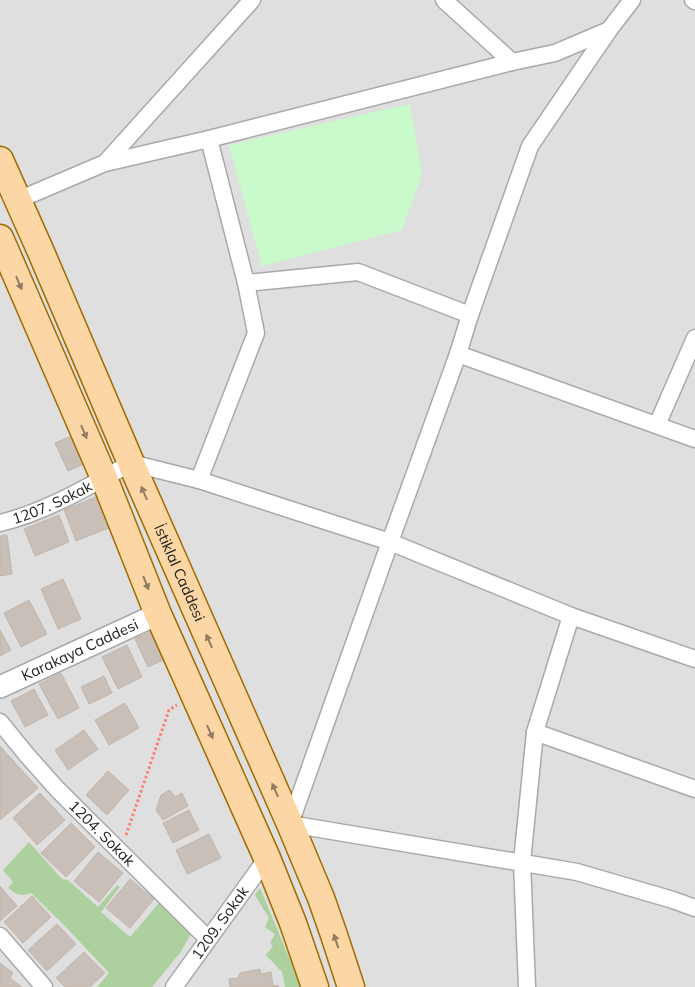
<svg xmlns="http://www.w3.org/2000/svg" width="695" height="987" viewBox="0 0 695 987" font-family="Mulish,sans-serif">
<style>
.residential{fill:#e0dfdf}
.forest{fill:#add19e}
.park{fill:#c8facc}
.building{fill:#c7bfb8;stroke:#c4b6ab}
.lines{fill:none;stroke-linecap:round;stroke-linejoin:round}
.minor-casing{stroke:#a9a9a9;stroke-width:19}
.tertiary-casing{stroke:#a9a9a9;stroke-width:24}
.primary-casing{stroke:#a06b00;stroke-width:29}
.path{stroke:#fa8072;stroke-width:3;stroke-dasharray:2.5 2.5;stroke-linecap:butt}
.minor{stroke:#fff;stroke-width:16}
.tertiary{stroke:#fff;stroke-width:21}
.primary{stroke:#fcd6a4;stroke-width:26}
.oneway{fill:#8f7c63}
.labels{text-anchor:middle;stroke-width:5;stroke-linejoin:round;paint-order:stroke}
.street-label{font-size:15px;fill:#222;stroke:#fff}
</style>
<rect width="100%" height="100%" fill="#f2efe9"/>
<rect class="residential" x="0" y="0" width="695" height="987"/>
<g class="forest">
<path d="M29 842 62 879 68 880 98 907 117 885 120 887 101 912 130 937 159 903C172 911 185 919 191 934L180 953 152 987H97L109 973 63 924 31 893C21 897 16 894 8 888L13 882 3 870Z"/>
<path d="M260 888 298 979 300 987H285L282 972 266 955 273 946 270 943 275 934 265 927 269 918 255 895Z"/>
</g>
<path class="park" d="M410 104 422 174 402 230 262 266 229 145Z"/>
<g class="building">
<path d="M71 436 84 464 68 471 55 443Z"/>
<path d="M98 496 111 527 76 541 64 510Z"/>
<path d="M59 515 69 542 35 556 24 529Z"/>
<path d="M7 535 12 574 0 576V536Z"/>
<path d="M63 579 81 619 58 629 41 589Z"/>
<path d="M29 600 47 634 21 647 4 613Z"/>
<path d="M159 628 172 656 148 667 135 639Z"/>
<path d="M0 630 11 650 0 656Z"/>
<path d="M127 645 142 677 118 689 102 657Z"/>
<path d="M61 673 79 708 58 719 39 684Z"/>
<path d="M104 676 112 693 89 704 81 687Z"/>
<path d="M34 689 48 715 25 727 11 701Z"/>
<path d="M125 703 139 728 109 745 95 720Z"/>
<path d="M84 730 98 749 68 770 55 750Z"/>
<path d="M0 746 38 788 0 820Z"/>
<path d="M108 771 129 790 107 815 86 795Z"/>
<path d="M170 790 175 797 182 793 188 806 163 820 156 810 161 795Z"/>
<path d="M40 793 65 820 37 845 13 818Z"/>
<path d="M189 810 199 830 173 843 163 823Z"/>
<path d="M71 823 95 847 66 877 41 853Z"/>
<path d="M209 834 221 858 187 874 176 850Z"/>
<path d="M98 852 123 873 99 902 74 881Z"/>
<path d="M130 879 154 899 130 928 106 908Z"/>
<path d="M0 886 17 906 0 921Z"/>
<path d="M32 896 51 917 23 943 4 922Z"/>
<path d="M57 924 76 944 47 971 28 950Z"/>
<path d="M84 952 105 973 90 987H65L56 978Z"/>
<path d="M0 963 13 973 10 978 22 987H0Z"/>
<path d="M260 969 261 974 271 972 273 986 278 985V987H230L229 979 238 978 240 973Z"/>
</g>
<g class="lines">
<defs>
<g id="minor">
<path d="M444 0 512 62"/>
<path d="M632 0 609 30 530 146 470 315 458 354 390 542 290 824 577 872 673 900 695 908"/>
<path d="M693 0 695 1"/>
<path d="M105 163 252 0"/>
<path d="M18 200 105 163 209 139 512 62 555 53 609 30"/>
<path d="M246 283 358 272 470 315"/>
<path d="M458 354 695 439"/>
<path d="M657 425 695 338"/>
<path d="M199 480 256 333 246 283 209 139"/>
<path id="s1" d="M0 523C46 512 89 486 131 463L199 480 390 542 571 616 695 659"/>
<path id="s2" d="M0 722 26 754 57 789 208 939"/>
<path d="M535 732 695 789"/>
<path d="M0 936 44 987"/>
<path id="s3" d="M174 987 267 858"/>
<path d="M527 987 522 862 535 732 571 616"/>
</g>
<g id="tertiary">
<path id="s4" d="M0 687 158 614"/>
</g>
<g id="primary">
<path id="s5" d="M0 160 41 252 131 463 290 824 321 898 334 935 351 987"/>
<path d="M0 238 104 478 158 614 267 858 293 923 315 987"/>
</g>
</defs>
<use href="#minor" class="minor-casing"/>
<use href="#tertiary" class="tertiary-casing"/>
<use href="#primary" class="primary-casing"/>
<path class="path" d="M126 835 169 710 177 705"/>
<use href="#minor" class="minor"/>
<use href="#tertiary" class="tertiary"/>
<use href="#primary" class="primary"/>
</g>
<defs><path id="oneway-solid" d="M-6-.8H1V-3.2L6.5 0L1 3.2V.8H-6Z" transform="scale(1.25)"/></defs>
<g class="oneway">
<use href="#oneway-solid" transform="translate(19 283) rotate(67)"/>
<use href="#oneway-solid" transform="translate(84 432) rotate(67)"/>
<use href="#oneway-solid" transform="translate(144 493) rotate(-114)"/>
<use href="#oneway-solid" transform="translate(146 583) rotate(68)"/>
<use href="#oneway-solid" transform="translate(209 641) rotate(-114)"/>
<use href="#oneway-solid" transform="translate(210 732) rotate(66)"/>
<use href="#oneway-solid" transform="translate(275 790) rotate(-114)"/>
<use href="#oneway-solid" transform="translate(336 941) rotate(-109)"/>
</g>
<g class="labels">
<g class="street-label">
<text dy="5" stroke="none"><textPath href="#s1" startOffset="56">1207. Sokak</textPath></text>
<text dy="5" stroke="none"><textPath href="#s5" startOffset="450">İstiklal Caddesi</textPath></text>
<text dy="5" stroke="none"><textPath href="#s4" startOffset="88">Karakaya Caddesi</textPath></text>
<text dy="5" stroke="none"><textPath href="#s2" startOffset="151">1204. Sokak</textPath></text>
<text dy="5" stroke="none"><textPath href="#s3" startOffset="79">1209. Sokak</textPath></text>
</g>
</g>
</svg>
